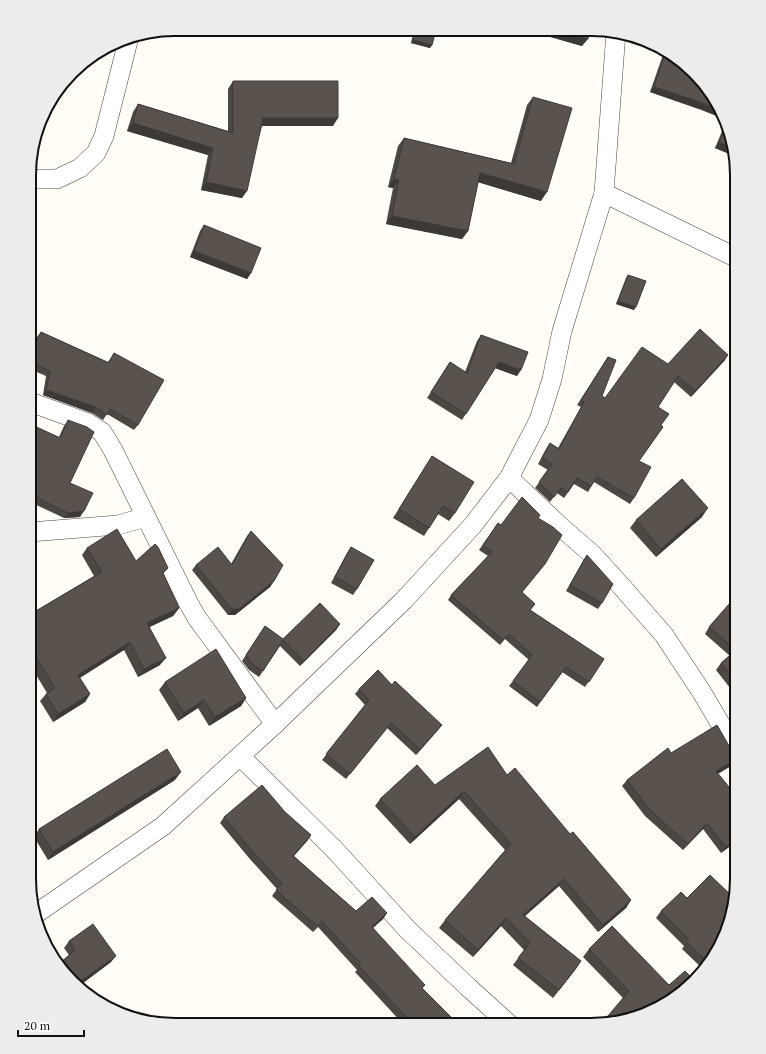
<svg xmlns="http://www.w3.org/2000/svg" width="766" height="1054" viewBox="0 0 766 1054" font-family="'PT Serif',serif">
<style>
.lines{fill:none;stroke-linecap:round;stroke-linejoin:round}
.street-casing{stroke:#444;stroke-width:20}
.street{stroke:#fff;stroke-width:19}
.wall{fill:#4d4742}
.shaded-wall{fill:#3f3936}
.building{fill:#5a524d;stroke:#3f3936}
.rim{fill:none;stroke:#111;stroke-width:2}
</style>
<rect width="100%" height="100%" fill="#fffdf5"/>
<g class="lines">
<defs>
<g id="street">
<path d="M30 179H57L80 168 96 153 104 136 129 37"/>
<path d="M604 193 737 258"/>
<path d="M30 402 88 423 102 432 113 450 189 604 197 618 275 724"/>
<path d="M509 478 562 528 592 554 622 587 664 635 701 691 737 752"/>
<path d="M30 532 118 525 146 517"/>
<path d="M240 756 334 849 407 929 468 987 510 1025"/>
<path d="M37 913 163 826 275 724 404 600 473 525 509 478 539 420 552 379 562 331 604 193 616 32"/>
</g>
</defs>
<use href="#street" class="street-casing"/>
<use href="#street" class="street"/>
</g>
<g class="wall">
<path d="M414 30H436L432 45 430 48 411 43Z"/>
<path d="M539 30H590L582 46 547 36V33Z"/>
<path d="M664 52 680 59 699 109 650 92Z"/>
<path d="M233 81 333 126H262L242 198 201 190 208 155 127 131 133 112 138 104 228 131V89Z"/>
<path d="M533 97 541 201 478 182 468 231 462 239 386 224 393 188 388 187 398 146 404 138 511 163 527 105Z"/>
<path d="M725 124 732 155 715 148Z"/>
<path d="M204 225 251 273 247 279 190 257 200 231Z"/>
<path d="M628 275 634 310 616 304 626 278Z"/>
<path d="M41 332 108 362 114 353 138 425 134 430 107 414 103 420 92 413 43 395 46 376 30 369V353L37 337Z"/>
<path d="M481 335 517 376 495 368 462 420 427 398 450 362 465 372 477 341Z"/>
<path d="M608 357 602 396 605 398 668 364 725 360 691 397 674 382 658 407 639 461 634 498 630 504 594 482 588 492 574 484 564 498 557 493 550 502 535 488 548 470 538 464 546 449 550 443 558 448 581 407 577 405Z"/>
<path d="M68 420 70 483 80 517 64 518 30 502V424L59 437 64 426Z"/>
<path d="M432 456 455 513 449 521 438 514 424 536 393 518Z"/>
<path d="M702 517 656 557 630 528 636 520Z"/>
<path d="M538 518 541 569 522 592 530 610 604 659 585 687 562 672 537 707 509 686 529 660 505 639 500 645 448 600 451 595 488 556 479 550 498 523 501 525Z"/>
<path d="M251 531 274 581 270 587 235 615H228L192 570 196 565 231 564 247 536Z"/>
<path d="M351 547 357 589 353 595 331 583 347 553Z"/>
<path d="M87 548 136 561 163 574 179 608 173 616 150 627 160 665 138 677 124 650 80 678 90 694 85 702 53 722 40 701 46 694 47 693 29 663V615L94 576 82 555Z"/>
<path d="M587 555 602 603 598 609 566 591 583 561Z"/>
<path d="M737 595V697L716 670 721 663 730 656 705 634 709 627Z"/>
<path d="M340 624 336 630 300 666 280 646 259 677 249 670 242 661 265 626 283 639Z"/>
<path d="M165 682 246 698 241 706 209 726 198 708 178 721 159 690Z"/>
<path d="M392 685 438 730 416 755 387 728 346 779 322 760 365 705 355 694 359 689Z"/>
<path d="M732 751 737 755V762L718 774 737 841 721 853 703 829 683 850 645 816 622 786 627 780Z"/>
<path d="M507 775 570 834 631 900 626 908 598 932 559 886 525 916 581 961 553 998 513 965 524 950 501 926 473 957 439 928 445 920 505 850 459 799 410 844 375 806 380 799 435 785Z"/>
<path d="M175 780 48 860 34 837 39 829Z"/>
<path d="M285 812 311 835 307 841 294 856 356 911 387 913 383 919 373 928 422 989 459 1025 403 1024 355 972 357 970 318 927 313 932 272 896 277 889 249 858 220 823 224 817Z"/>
<path d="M687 898 712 960 703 969 682 949 684 946 656 918 661 911Z"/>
<path d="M69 941 111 962 79 986 60 963 69 955 64 948Z"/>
<path d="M589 949 669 985 655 1010 623 998 583 957Z"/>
</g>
<g class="shaded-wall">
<path d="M539 30H549L547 33Z"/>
<path d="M551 30H557L588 39 582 46 547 36Z"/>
<path d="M413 40 432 45 430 48 411 43Z"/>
<path d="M654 87 703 103 722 112 724 119 699 109 650 92Z"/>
<path d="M263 118H338L333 126H258Z"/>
<path d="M133 123 213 148 208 155 127 131Z"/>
<path d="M719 142 731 147 732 155 715 148Z"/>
<path d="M480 173 547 192 541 201 474 181Z"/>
<path d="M394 179 399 180 393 188 388 187Z"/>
<path d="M206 182 247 191 242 198 201 190Z"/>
<path d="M392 216 468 231 462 239 386 224Z"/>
<path d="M194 251 251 273 247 279 190 257Z"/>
<path d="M618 301 636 307 634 310 616 304Z"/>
<path d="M728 355 725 360 691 397 695 391Z"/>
<path d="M499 362 521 370 517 376 495 368Z"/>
<path d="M46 390 96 407 92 413 43 395Z"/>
<path d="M708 508 702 517 656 557 661 549Z"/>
<path d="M84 511 80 517 64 518 68 513Z"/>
<path d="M274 581 270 587 235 615H228L232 609Z"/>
<path d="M179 608 173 616 142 630 147 623Z"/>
<path d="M340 624 336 630 300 666 304 661Z"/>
<path d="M130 642 124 650 72 682 78 675Z"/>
<path d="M166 658 160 665 138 677 144 669Z"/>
<path d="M90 694 85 702 53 722 58 714Z"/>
<path d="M246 698 241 706 209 726 215 717Z"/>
<path d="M204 700 198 708 178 721 184 713Z"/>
<path d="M442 725 438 730 416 755 420 749Z"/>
<path d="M737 759 736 763 712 777 716 771Z"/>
<path d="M181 772 175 780 48 860 53 852Z"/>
<path d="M464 791 459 799 410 844 415 837Z"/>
<path d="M707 823 703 829 683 850 688 844Z"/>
<path d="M311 835 307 841 289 861 293 856Z"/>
<path d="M737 838V841L721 853 726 847Z"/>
<path d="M564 879 559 886 518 922 523 915Z"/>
<path d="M631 900 626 908 598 932 603 925Z"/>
<path d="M387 913 383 919 368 932 372 927Z"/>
<path d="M506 918 501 926 473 957 478 950Z"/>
<path d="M116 956 111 962 79 986 77 984Z"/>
<path d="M581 961 576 969 553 998 559 990Z"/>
</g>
<g class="building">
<path d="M416 30H436L432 45 413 40Z"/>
<path d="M557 30H590L588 39Z"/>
<path d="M665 53 680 59 722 111V112L703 103 654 87Z"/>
<path d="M233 81H338V118H263L247 191 206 182 213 148 133 123 138 104 233 133Z"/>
<path d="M533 97 572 108 547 192 480 173 468 231 392 216 399 180 394 179 404 138 514 164Z"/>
<path d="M726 126 731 147 719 142Z"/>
<path d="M204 225 261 248 251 273 194 251Z"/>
<path d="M628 275 646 281 636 307 618 301Z"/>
<path d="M700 329 728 355 695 391 678 376 658 407 669 414 661 425 663 427 639 461 651 467 634 498 597 477 591 486 577 478 568 492 561 488 554 497 539 482 552 464 542 458 550 443 559 449 584 402 581 400 608 357 616 360 602 396 605 398 642 347 668 364Z"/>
<path d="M41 332 109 363 114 353 164 380 138 425 110 409 107 415 96 407 46 390 50 371 30 362V356Z"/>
<path d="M481 335 528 352 521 370 499 362 466 414 431 392 450 362 467 373Z"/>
<path d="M68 420 87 427 94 432 70 483 93 493 84 511 68 513 30 494V424L60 438Z"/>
<path d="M432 456 474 482 455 513 443 506 429 528 399 509Z"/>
<path d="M682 479 708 508 661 549 636 520Z"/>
<path d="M522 497 540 515 538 518 553 527 562 535 545 564 522 592 535 604 530 610 604 659 589 682 566 667 540 702 513 681 532 655 509 634 503 640 451 595 492 552 483 545 498 523 501 525Z"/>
<path d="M117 529 136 561 155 544 158 547 168 568 163 573 179 608 147 623 166 658 144 669 130 642 78 675 90 694 58 714 46 694 55 688 29 646V615L102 572 87 548Z"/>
<path d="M251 531 283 565 274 581 239 609H232L196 565 218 547 232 565Z"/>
<path d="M351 547 374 560 357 589 335 577Z"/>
<path d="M587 555 613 584 602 603 570 585Z"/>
<path d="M737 595V683L721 663 736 650 709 627Z"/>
<path d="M320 603 340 624 304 661 283 640 263 671 253 665 246 655 265 626 283 639Z"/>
<path d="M216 649 246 698 215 717 204 700 184 713 165 682Z"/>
<path d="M378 670 392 685 395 681 442 725 420 749 391 723 350 774 326 754 369 700 359 689Z"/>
<path d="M717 725 732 751 737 755V759L716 771 737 797V838L726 847 707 823 688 844 650 810 627 780 668 748 671 753Z"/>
<path d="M488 747 507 775 515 768 570 834 573 832 631 900 603 925 564 879 523 915 581 961 559 990 518 958 530 943 506 918 478 950 445 920 511 844 464 791 415 837 380 799 417 765 435 785Z"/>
<path d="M167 749 181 772 53 852 39 829Z"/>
<path d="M262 785 285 812 311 835 293 856 356 911 372 897 387 913 372 927 425 985 422 988 459 1025 413 1024 359 966 361 964 322 921 317 926 276 890 282 883 253 852 224 817Z"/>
<path d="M710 875 734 898 712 960 709 963 686 942 689 939 661 911 681 892 687 898Z"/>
<path d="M93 924 116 956 77 984 60 963 75 950 69 941Z"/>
<path d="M612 926 669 985 685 971 692 978 655 1010 602 1023 629 991 589 949Z"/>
</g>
<path d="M0 0H766V1054H0ZM175 36H591A139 139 0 0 1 730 175V879A139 139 0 0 1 591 1018H175A139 139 0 0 1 36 879V175A139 139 0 0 1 175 36Z" fill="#ececec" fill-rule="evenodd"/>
<path class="rim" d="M175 36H591A139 139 0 0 1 730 175V879A139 139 0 0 1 591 1018H175A139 139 0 0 1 36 879V175A139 139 0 0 1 175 36Z"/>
<path d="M18 1030v6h66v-6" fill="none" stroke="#111111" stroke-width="2"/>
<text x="24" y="1030" font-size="12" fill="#111111" stroke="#ffffff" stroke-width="3" paint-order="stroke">20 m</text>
</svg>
